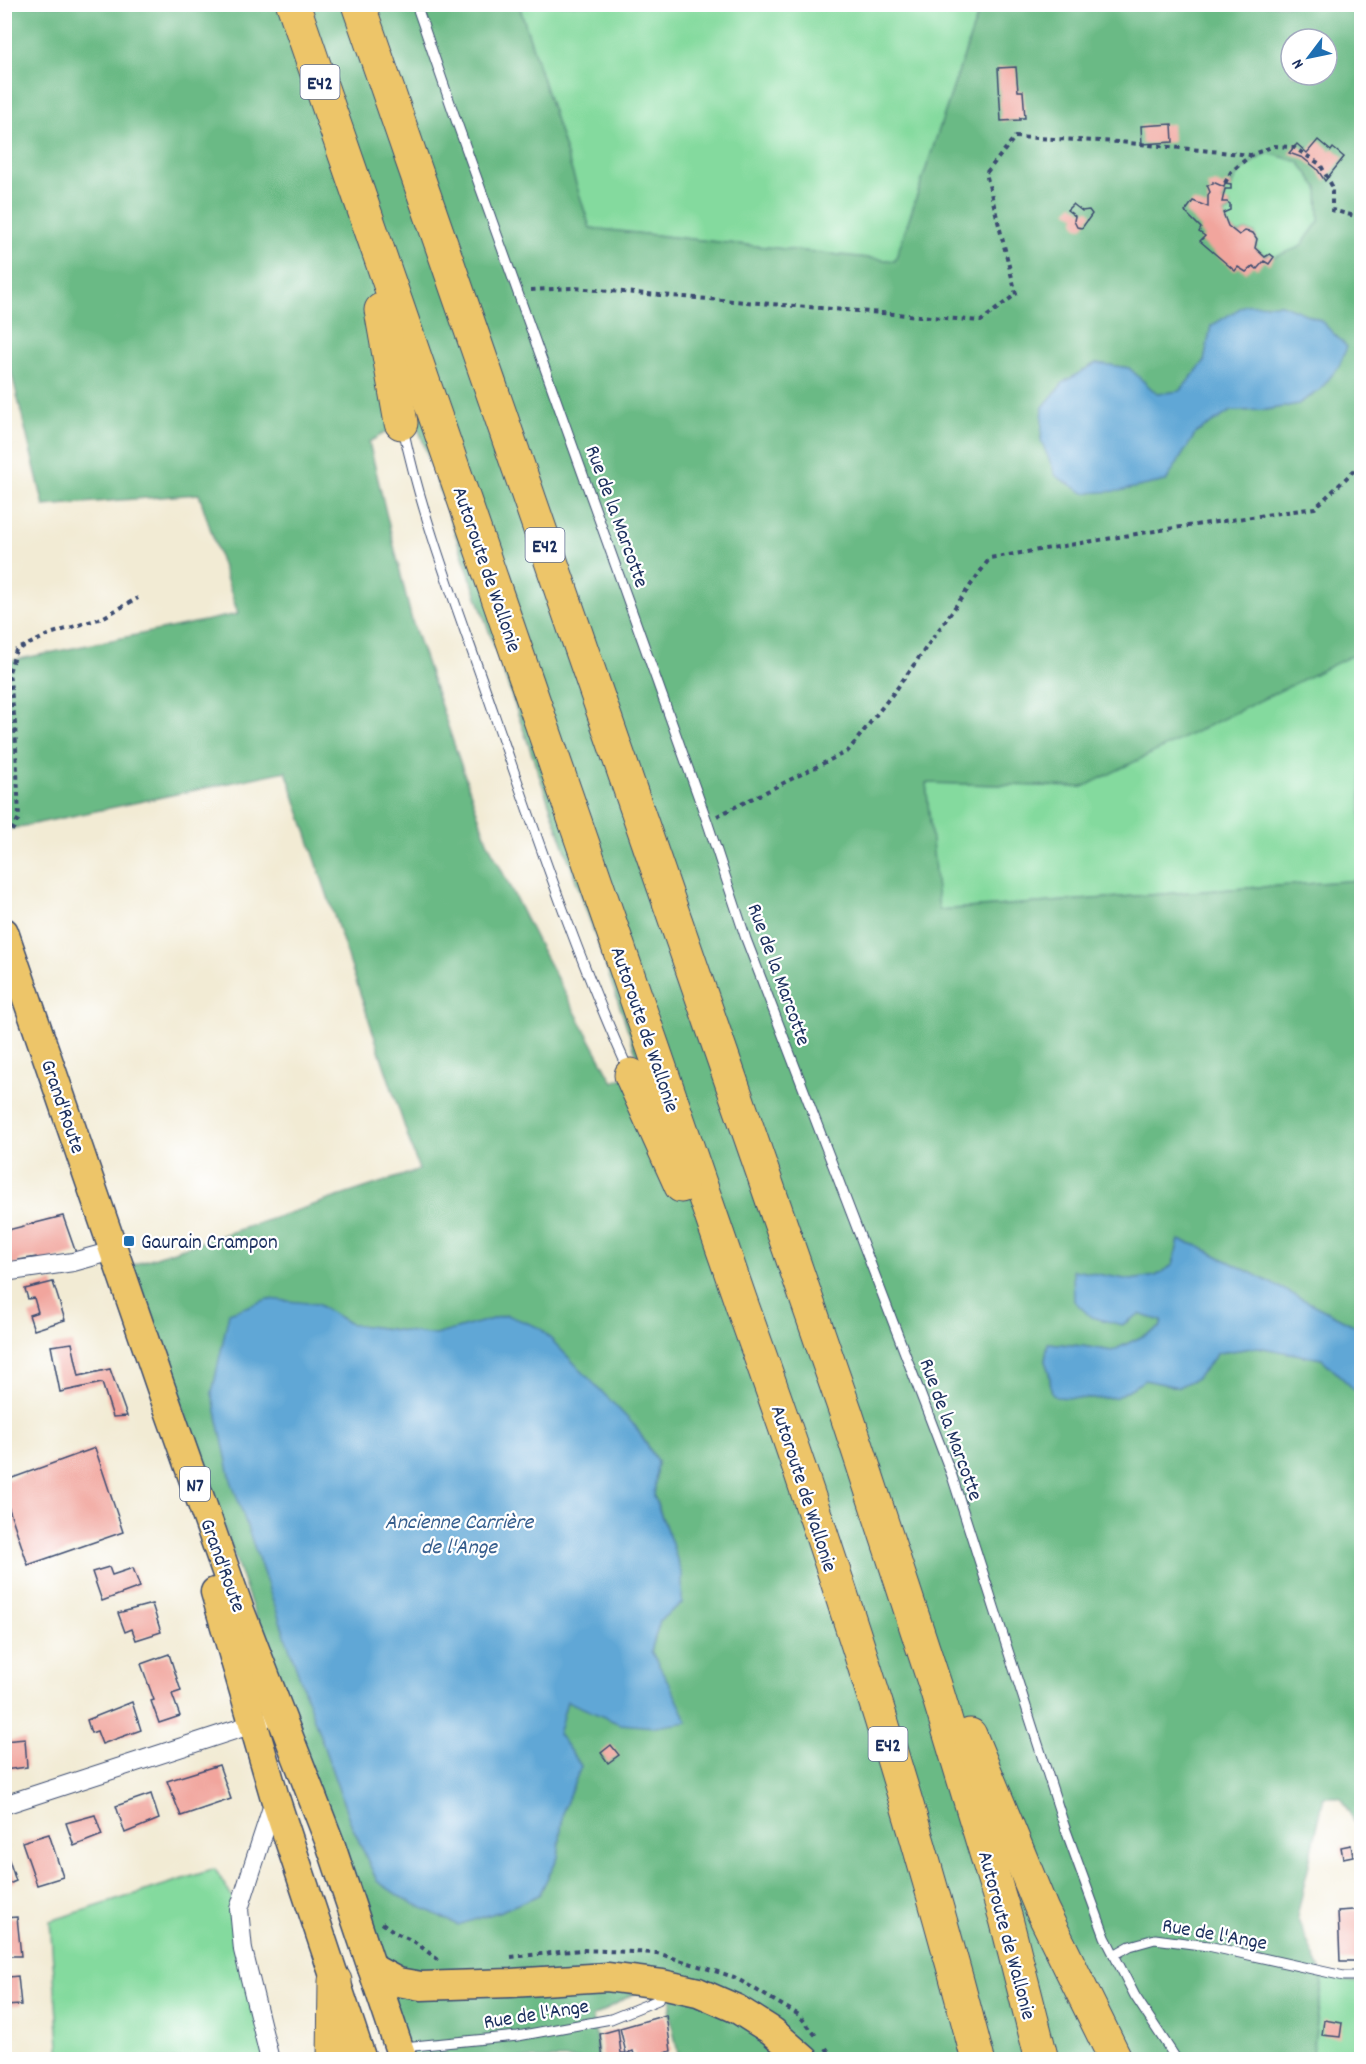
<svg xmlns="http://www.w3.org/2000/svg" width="1366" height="2064" viewBox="0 0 1366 2064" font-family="Dekko,sans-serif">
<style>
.green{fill:#84da9e;stroke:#50847e;stroke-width:1.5;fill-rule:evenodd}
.forest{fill:#6bba85;stroke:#437472;stroke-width:1.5;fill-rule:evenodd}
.water{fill:#60a7d6;stroke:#3e6b9a;stroke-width:1.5}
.building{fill:#f1a59d}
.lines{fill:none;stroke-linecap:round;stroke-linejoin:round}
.lane-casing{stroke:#3b4b70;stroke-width:11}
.street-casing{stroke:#3b4b70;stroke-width:20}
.primary-casing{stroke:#3b4b70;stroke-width:31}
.highway-casing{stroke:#3b4b70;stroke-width:35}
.path{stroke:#3b4b70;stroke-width:4;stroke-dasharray:4.5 4.5;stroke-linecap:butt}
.lane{stroke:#fff;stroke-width:9}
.street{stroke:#fff;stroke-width:18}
.primary{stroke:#edc569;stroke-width:28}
.highway{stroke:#edc569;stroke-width:33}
.poi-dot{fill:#1f6fb2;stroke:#fff;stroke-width:2}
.labels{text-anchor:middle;stroke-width:4.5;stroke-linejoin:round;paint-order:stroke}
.shield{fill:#fff;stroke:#5f6d8e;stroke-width:1.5}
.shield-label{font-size:20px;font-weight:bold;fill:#1b2f5e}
.street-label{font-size:21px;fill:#1b2f5e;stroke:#fff}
.poi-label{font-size:21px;fill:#1b2f5e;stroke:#fff;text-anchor:start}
.water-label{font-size:22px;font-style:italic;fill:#375f8e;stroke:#fff}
</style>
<rect width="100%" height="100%" fill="#fff"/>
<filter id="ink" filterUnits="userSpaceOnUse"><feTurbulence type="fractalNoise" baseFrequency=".0167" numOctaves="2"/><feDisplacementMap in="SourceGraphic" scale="12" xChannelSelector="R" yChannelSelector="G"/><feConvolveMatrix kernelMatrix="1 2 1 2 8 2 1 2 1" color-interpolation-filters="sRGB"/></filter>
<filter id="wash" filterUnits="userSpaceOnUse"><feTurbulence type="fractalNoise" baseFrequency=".008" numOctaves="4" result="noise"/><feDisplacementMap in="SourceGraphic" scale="24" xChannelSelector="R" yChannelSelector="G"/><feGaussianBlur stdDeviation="1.35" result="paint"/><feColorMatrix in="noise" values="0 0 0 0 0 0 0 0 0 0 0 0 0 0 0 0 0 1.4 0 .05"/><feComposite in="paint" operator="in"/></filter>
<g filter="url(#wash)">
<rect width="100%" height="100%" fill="#f2ebd4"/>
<g class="green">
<path d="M519 5H981L895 261 590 228Z"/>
<path d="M995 5H1182L1291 70V75H1299L1361 113V529L1278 536 1216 624 1255 702 1351 655 1361 663V880L938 910 926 783 1083 787 1056 476 1085 493 1116 491 1166 481 1195 433 1231 411 1266 410 1298 404 1320 390 1339 366 1347 347 1320 320 1281 304 1245 305 1211 326 1204 362 1180 391 1157 394 1129 368 1096 363 1064 382 1043 407 1041 440 969 364 974 242 1000 79 1023 37ZM1042 60 1191 231 1201 221 1205 180 1222 185 1231 184V189H1225L1223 202 1230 205V211L1223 213 1228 227 1239 235 1245 231 1254 233 1257 241 1255 248 1266 257 1268 254 1274 257 1289 252 1232 284 1200 251Z"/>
<path d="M215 1869 239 1909 270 2059H60L50 1921Z"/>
<path d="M1323 1977 1361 1983V2059L1312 2060Z"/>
</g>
<path class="forest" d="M5 5H519L590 228 895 261 981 5H1361V663L1351 656 1083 787 926 783 939 910 1361 880V1329L1198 1246 1179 1240 1173 1265 1156 1276 1131 1280 1073 1271 1122 1325 1139 1314 1162 1321 1160 1328 1112 1351 1082 1346 1048 1343 1045 1361 1049 1372 1052 1394 1056 1396 1092 1399 1117 1397 1145 1380 1178 1387 1197 1378 1218 1353 1258 1347 1322 1359 1361 1396V1832L1340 1797H1324L1297 1917 1323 1977 1312 2059H679L670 2015 672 1994 645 1987 593 2017 599 2059H411L132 1265 419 1170 286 771 5 830V662L238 614 199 494 44 506 5 346ZM1291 39H1327V75H1291ZM1268 153 1299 162 1318 188 1319 221 1300 247 1274 257 1270 254 1265 256 1255 248 1257 241 1254 233 1245 231 1239 234 1228 227 1223 214 1230 211V204L1223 202 1225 189H1231C1234 171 1253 162 1268 153ZM1211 326 1339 366 1320 390 1298 404 1266 410 1231 411 1195 433 1166 481 1041 440 1043 407 1064 382 1096 363 1129 368 1157 394 1180 391 1204 362ZM414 416 642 1070 613 1082 539 945 487 841 412 621 369 442ZM317 1304 350 1324 436 1335 507 1315 594 1386 635 1426 657 1461 654 1496 671 1541 682 1603 660 1620 651 1651 674 1693 620 1724 567 1700 558 1734 581 1766 563 1811 558 1857 539 1895 501 1911 458 1924 404 1899 377 1881 349 1819 232 1480 212 1393Z"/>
<g class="water">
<path d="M1281 304 1320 320 1347 347 1339 366 1320 390 1298 404 1266 410 1231 411 1196 433 1166 481 1119 491 1084 493 1056 476 1041 440 1043 407 1064 382 1096 363 1129 368 1157 394 1180 391 1204 362 1211 326 1245 305Z"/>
<path d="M1179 1240 1198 1246 1361 1329V1396L1322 1359 1258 1347 1218 1353 1197 1378 1178 1387 1145 1380 1117 1397 1092 1399 1056 1397 1052 1394 1049 1372 1045 1361 1048 1343 1082 1346 1112 1351 1160 1328 1162 1321 1139 1314 1122 1325 1091 1317 1074 1301 1073 1270 1131 1280 1156 1276 1173 1265Z"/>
<path d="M268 1299 317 1304 350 1324 435 1335 507 1315 540 1328 635 1426 657 1461 654 1497 671 1541 682 1575V1603L660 1620 651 1651 674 1693 688 1722 655 1727 620 1724 567 1701 558 1734 581 1766 563 1811 558 1857 539 1895 501 1911 458 1925 404 1899 377 1881 349 1819 231 1480 212 1393 229 1313Z"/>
</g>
<g id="blocks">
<g class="building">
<path d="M1016 67 1018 91H1023L1025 118H1020V120L1001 121 998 68Z"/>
<path d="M1172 124 1173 142 1142 144 1141 126Z"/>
<path d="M1318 140 1331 151 1333 148 1344 157 1325 181 1317 169 1303 158 1289 153 1297 144 1307 153Z"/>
<path d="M1213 182 1224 187 1225 183 1231 184V189H1225L1222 202H1227L1230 204V210L1223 213 1228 226 1239 235 1245 231 1253 233 1257 239 1255 248 1265 257 1270 254 1274 257 1269 264 1264 261 1257 269 1253 266 1246 272 1238 267 1235 271 1200 241 1205 236 1199 232 1201 228 1185 212 1193 201 1208 207V195L1210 192 1207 185 1213 184Z"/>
<path d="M1073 204 1082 211 1089 210 1092 214 1082 228 1077 227 1074 221 1075 216 1067 210Z"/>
<path d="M63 1216 76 1253 38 1264 36 1257 19 1260V1264L4 1267V1231Z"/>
<path d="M53 1282 65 1320 34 1330 29 1315 38 1312 34 1298 28 1299 25 1289Z"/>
<path d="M72 1343 79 1376 110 1369 127 1416 113 1417 102 1383 60 1392 51 1346Z"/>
<path d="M95 1448 123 1532 28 1565 4 1494V1481Z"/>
<path d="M109 1567 112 1575 133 1568 140 1587 102 1601 92 1572Z"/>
<path d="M152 1604 161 1632 136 1640 132 1629 125 1632 118 1613Z"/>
<path d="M169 1654 181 1691 172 1694 180 1716 159 1723 151 1701 154 1700 141 1664Z"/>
<path d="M132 1702 141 1730 102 1744 97 1731 91 1733 87 1720Z"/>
<path d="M25 1739 27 1767 4 1770V1741Z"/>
<path d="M611 1745 619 1755 608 1763 601 1753Z"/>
<path d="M219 1765 231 1799 181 1816 167 1781Z"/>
<path d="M151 1794 159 1819 125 1833 116 1806Z"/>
<path d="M95 1815 102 1835 74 1846 66 1823Z"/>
<path d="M49 1834 63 1877 37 1885 22 1842Z"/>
<path d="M1351 1845 1353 1856 1343 1858 1341 1847Z"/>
<path d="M9 1860 16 1881 4 1886V1861Z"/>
<path d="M1353 1910H1361L1362 1961H1340L1338 1911Z"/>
<path d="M17 1917 21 1956H4V1918Z"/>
<path d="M4 1957H7L9 1977 18 1976 21 2005 4 2006Z"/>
<path d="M666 2015 671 2051 646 2060H636L633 2051 628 2053 629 2060H603L600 2034 618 2029 621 2053H626L620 2028Z"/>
<path d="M1324 2020 1342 2023 1340 2037 1322 2035Z"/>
</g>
</g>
</g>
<g filter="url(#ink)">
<use href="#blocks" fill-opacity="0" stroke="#3b4b70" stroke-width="1.5"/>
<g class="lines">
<defs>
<g id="lane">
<path d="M416 4 456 120 707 821 746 939 952 1476 1064 1825 1105 1937 1135 1996 1177 2060"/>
<path d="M403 428C424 526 462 620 494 714 536 834 576 955 629 1071"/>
<path d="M1114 1955 1130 1946 1155 1939 1208 1946 1344 1976H1362"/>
<path d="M403 2047 518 2036 611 2019 658 2000 661 1987"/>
</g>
<g id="street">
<path d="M4 1272 73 1262 113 1251"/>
<path d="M4 1805 262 1721"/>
<path d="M270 2060 243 1950 239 1909 275 1798"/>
</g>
<g id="primary">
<path d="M4 932 161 1388 239 1608 330 1843 403 2060"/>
<path d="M215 1592 275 1798 362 2060"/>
<path d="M372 1968 398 1982 421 1986 511 1983 607 1977 662 1984 698 1992 737 2009 772 2031 805 2060"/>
</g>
<g id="highway">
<path d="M293 4 743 1308C832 1555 912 1805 978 2060"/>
<path d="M358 4 846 1413 935 1685 1006 1919 1042 2060"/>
<path d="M381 310 401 423"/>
<path d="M631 1075 681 1186"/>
<path d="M970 1735 1042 1910 1116 2060"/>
<path d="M334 2060 335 1981"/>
</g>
</defs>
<use href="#lane" class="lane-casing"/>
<use href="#street" class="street-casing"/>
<use href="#primary" class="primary-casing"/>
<use href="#highway" class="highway-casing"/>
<g class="path">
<path d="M1225 183 1231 172 1251 155 1274 146 1293 147 1320 164 1332 186V210L1362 218"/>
<path d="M531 290 573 288 981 321 1016 294 986 173 1015 137 1119 142 1251 155"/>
<path d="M717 816 848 751 898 687 990 558 1167 529 1315 508 1362 463"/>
<path d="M4 835 11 832 19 818 15 724 9 672 16 650 53 633 102 618 138 598"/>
<path d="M382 1923 396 1933 415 1942 441 1962"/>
<path d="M511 1957 581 1950 657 1953 734 1977 799 2015 816 2036"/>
<path d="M826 2048 835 2060"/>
</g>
<use href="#lane" class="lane"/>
<use href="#street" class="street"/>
<use href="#primary" class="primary"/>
<use href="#highway" class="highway"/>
</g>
</g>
<rect class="poi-dot" x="123" y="1235" width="12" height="12" rx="3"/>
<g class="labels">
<g class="shield">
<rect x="300.5" y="65" width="39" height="34" rx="4.5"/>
<rect x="525.5" y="528" width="39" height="34" rx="4.5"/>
<rect x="180" y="1467" width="30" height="34" rx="4.5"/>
<rect x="868.5" y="1727" width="39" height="34" rx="4.5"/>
</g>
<g class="shield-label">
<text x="320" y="89">E42</text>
<text x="545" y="552">E42</text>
<text x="195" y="1491">N7</text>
<text x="888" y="1751">E42</text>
</g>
<g class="street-label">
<text transform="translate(618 516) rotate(70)" y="7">Rue de la Marcotte</text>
<text transform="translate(488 569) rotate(71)" y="7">Autoroute de Wallonie</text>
<text transform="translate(780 974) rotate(70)" y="7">Rue de la Marcotte</text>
<text transform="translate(646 1029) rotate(71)" y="7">Autoroute de Wallonie</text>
<text transform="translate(64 1106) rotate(71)" y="7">Grand'Route</text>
<text transform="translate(952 1429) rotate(70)" y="7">Rue de la Marcotte</text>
<text transform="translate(805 1488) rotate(72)" y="7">Autoroute de Wallonie</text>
<text transform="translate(224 1565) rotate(70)" y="7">Grand'Route</text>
<text transform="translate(1215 1933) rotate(10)" y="7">Rue de l'Ange</text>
<text transform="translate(1008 1935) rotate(75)" y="7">Autoroute de Wallonie</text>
<text transform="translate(536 2013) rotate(-9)" y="7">Rue de l'Ange</text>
</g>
<g class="poi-label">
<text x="141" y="1248">Gaurain Crampon</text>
</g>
<g class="water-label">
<text x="459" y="1528">Ancienne Carrière<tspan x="459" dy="25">de l'Ange</tspan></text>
</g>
</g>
<rect width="1366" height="2064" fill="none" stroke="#fff" stroke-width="24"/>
<g transform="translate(1309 57) rotate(238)"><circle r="28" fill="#ffffff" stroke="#a4acbf" stroke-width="1.5"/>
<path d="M0-4.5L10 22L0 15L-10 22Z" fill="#1f6fb2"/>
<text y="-9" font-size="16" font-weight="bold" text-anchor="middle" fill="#1b2f5e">N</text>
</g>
</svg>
